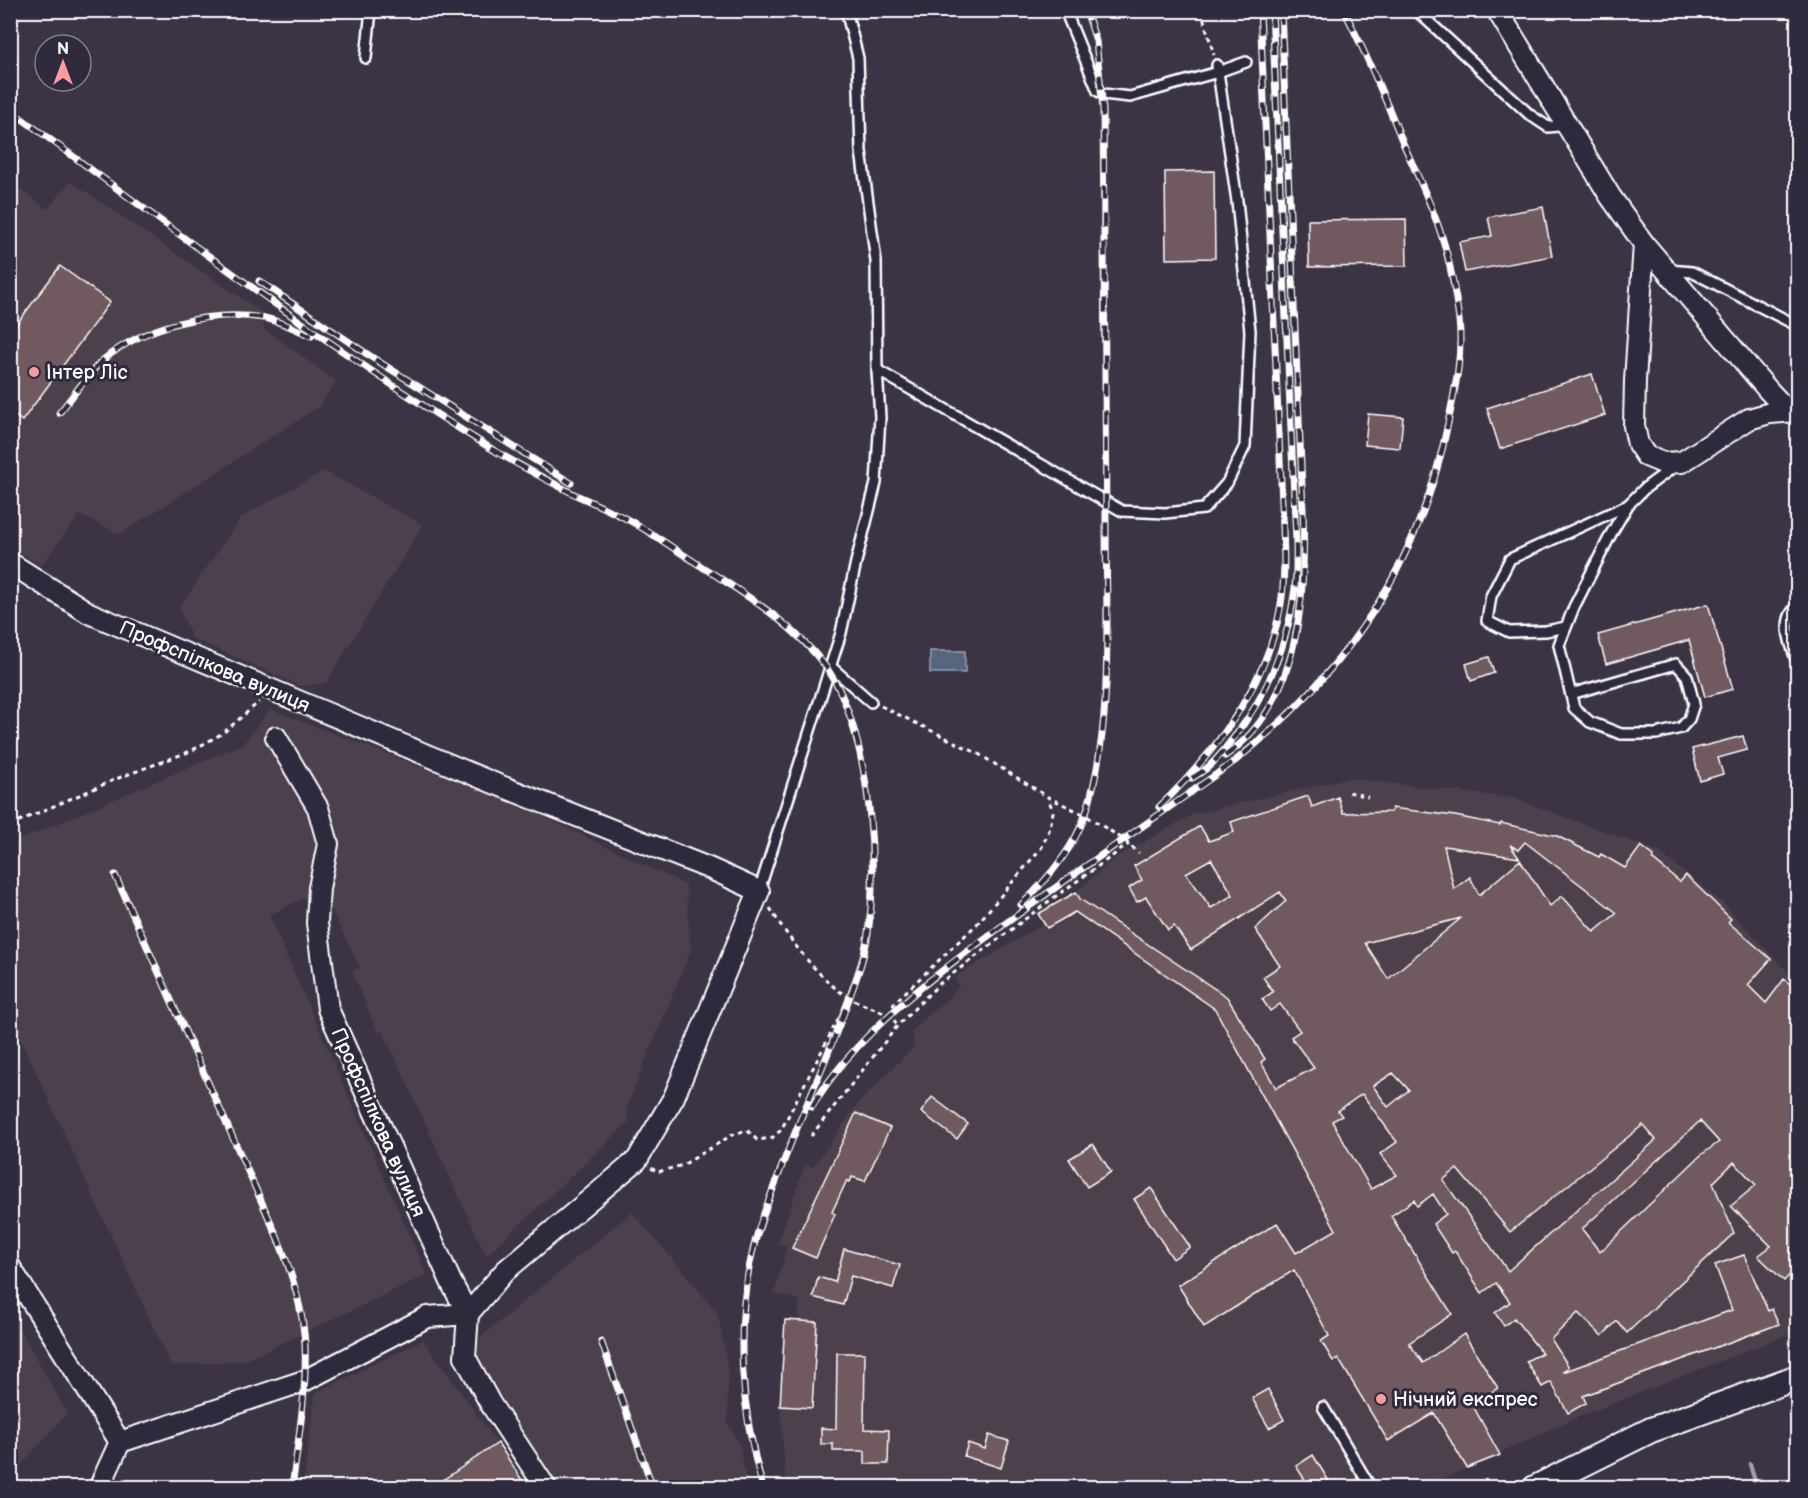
<svg xmlns="http://www.w3.org/2000/svg" width="1808" height="1498" viewBox="0 0 1808 1498" font-family="'Balsamiq Sans',sans-serif">
<style>
.built{fill:#4b3f4c}
.water{fill:#566680;stroke:#9aa3b3;stroke-width:1.5}
.lines{fill:none;stroke-linecap:round;stroke-linejoin:round}
.stream{stroke:#9aa3b3;stroke-width:4.5}
.building{fill:#6f5a5e;stroke:#fff;stroke-width:1.5;fill-rule:evenodd}
.service-casing{stroke:#fff;stroke-width:14}
.minor-casing{stroke:#fff;stroke-width:24}
.tertiary-casing{stroke:#fff;stroke-width:28}
.path{stroke:#fff;stroke-width:3;stroke-dasharray:4.5 4.5;stroke-linecap:butt}
.service{stroke:#2f2a3d;stroke-width:9}
.minor{stroke:#2f2a3d;stroke-width:20}
.tertiary{stroke:#2f2a3d;stroke-width:24}
.rail-casing{stroke:#fff;stroke-width:7}
.rail{stroke:#2f2a3d;stroke-width:4.5;stroke-dasharray:14;stroke-linecap:butt}
.poi-dot{fill:#ff9aa2;stroke:#2f2a3d;stroke-width:2}
.labels{text-anchor:middle;stroke-width:6;stroke-linejoin:round;paint-order:stroke}
.poi-label{font-size:20px;fill:#fff;stroke:#2f2a3d;text-anchor:start}
.street-label{font-size:20px;fill:#fff;stroke:#2f2a3d}
</style>
<rect width="100%" height="100%" fill="#3c3444"/>
<filter id="ink" filterUnits="userSpaceOnUse"><feTurbulence type="fractalNoise" baseFrequency=".0167" numOctaves="2"/><feDisplacementMap in="SourceGraphic" scale="12" xChannelSelector="R" yChannelSelector="G"/><feConvolveMatrix kernelMatrix="1 2 1 2 8 2 1 2 1" color-interpolation-filters="sRGB"/></filter>
<g filter="url(#ink)">
<g class="built">
<path d="M70 181 266 315 263 328 336 381 320 406 120 534 79 515 41 566 11 547V183L48 209Z"/>
<path d="M324 471 423 525 326 683 301 686 192 638 179 608 241 517Z"/>
<path d="M270 709 518 804 686 885 691 950 627 1106 629 1122 486 1256 383 1031 378 1033 372 1019 352 972 360 967 315 877 306 897 269 915 427 1275 246 1360 171 1366 11 1018 10 844 243 744Z"/>
<path d="M1348 778 1513 798 1658 851 1726 906 1797 982V1331L1573 1419 1426 1487H786L780 1406 812 1407 798 1321 799 1299 774 1294 787 1246 778 1244 805 1164 813 1167 859 1102 915 1046 911 1032 959 987 955 977 1043 924 1038 914 1076 892 1112 860 1193 814Z"/>
<path d="M632 1212 718 1313 728 1371V1424L739 1442 748 1487H558L476 1356 477 1340Z"/>
<path d="M11 1313 67 1413 11 1477H10Z"/>
<path d="M423 1340 529 1487 303 1488 315 1393Z"/>
</g>
<rect class="water" x="930" y="651" width="35" height="22"/>
<g class="lines">
<path class="stream" d="M1750 1464 1757 1488"/>
</g>
<g class="building">
<path d="M1214 171 1215 258 1166 259 1165 172Z"/>
<path d="M1543 207 1552 256 1465 272 1459 242 1492 236 1488 217Z"/>
<path d="M1406 219 1407 266 1309 267 1308 220Z"/>
<path d="M60 266 110 302 22 421 10 412V333Z"/>
<path d="M1592 374 1605 415 1500 449 1487 408Z"/>
<path d="M1368 414 1403 417 1400 448 1365 445Z"/>
<path d="M1708 604 1733 689 1705 697 1689 640 1606 664 1598 635Z"/>
<path d="M1489 657 1494 673 1471 681 1466 664Z"/>
<path d="M1743 736 1747 750 1718 758 1723 774 1700 781 1692 749Z"/>
<path d="M1308 796 1312 807 1338 797 1343 813 1391 812 1392 808 1455 816 1500 825 1501 823 1557 836 1599 857 1601 854 1625 868 1641 846 1654 856 1652 859 1680 882 1686 875 1731 919 1728 922 1771 959 1748 985 1766 1003 1784 979 1797 990V1267L1784 1281 1758 1256 1771 1246 1731 1206 1756 1185 1734 1162 1713 1183 1734 1233 1627 1333 1617 1321 1602 1336 1578 1313 1551 1339 1569 1367 1563 1372 1732 1310 1715 1265 1744 1255 1768 1311 1772 1309 1779 1324 1583 1396 1586 1403 1568 1413 1551 1382 1542 1387 1526 1361 1542 1353 1514 1318 1504 1326 1495 1313 1510 1302 1496 1283 1482 1293 1455 1251 1452 1253 1433 1224 1446 1214 1433 1194 1417 1206 1414 1200 1391 1216 1452 1314 1409 1343 1423 1363 1464 1334 1498 1388 1472 1404 1500 1455 1467 1468 1434 1413 1388 1441 1338 1358 1333 1361 1321 1341 1329 1336 1294 1270 1204 1327 1178 1285 1277 1223 1296 1253 1336 1230 1215 1009 1075 912 1047 928 1038 914 1076 892 1080 899 1227 997 1265 1059 1261 1062 1276 1088 1314 1068 1291 1037 1300 1031 1280 1004 1270 1011 1262 999 1273 992 1263 977 1280 966 1255 929 1286 901 1280 892 1191 950 1174 926 1168 930 1146 897 1137 902 1129 888 1142 880 1134 866 1200 826 1209 841 1234 832 1231 822ZM1525 842 1617 913 1594 932 1562 896 1550 906 1520 860 1479 895 1470 877 1454 889 1444 846 1519 858 1510 845 1518 850ZM1211 859 1233 895 1211 908 1186 873ZM1461 918 1388 979 1365 943ZM1393 1073 1409 1090 1388 1107 1373 1086ZM1362 1094 1397 1142 1380 1154 1397 1175 1371 1189 1332 1121 1342 1116 1338 1111ZM1700 1121 1719 1142 1701 1155 1600 1252 1582 1229ZM1643 1125 1656 1140 1508 1271 1443 1180 1457 1169 1510 1232Z"/>
<path d="M932 1097 968 1124 957 1139 921 1112Z"/>
<path d="M856 1113 890 1128 865 1181 852 1177 850 1182 847 1180 832 1212 835 1214 816 1258 792 1248Z"/>
<path d="M1093 1144 1111 1172 1087 1187 1069 1159Z"/>
<path d="M1151 1188 1190 1247 1173 1259 1134 1199Z"/>
<path d="M844 1249 900 1265 893 1288 851 1276 843 1305 813 1297 818 1277 835 1282Z"/>
<path d="M785 1320 817 1322 812 1408 780 1406Z"/>
<path d="M837 1353H865L864 1429 889 1430 888 1464H865V1451H833V1444H821V1428L836 1429Z"/>
<path d="M1268 1389 1284 1420 1269 1428 1252 1398Z"/>
<path d="M989 1435 1009 1441 1001 1468 964 1456 968 1443 985 1449Z"/>
<path d="M498 1443 527 1488H431Z"/>
<path d="M1313 1455 1333 1488H1310L1296 1466Z"/>
</g>
<g class="lines">
<defs>
<g id="service">
<path d="M1065 10 1098 91 1103 94 1130 97 1218 72 1246 62"/>
<path d="M1416 10 1530 115 1548 127 1567 125"/>
<path d="M366 58 371 10"/>
<path d="M1669 270 1692 272 1798 326"/>
<path d="M877 370 1122 511 1165 513 1204 509 1227 483 1245 446 1250 331 1237 201 1217 65"/>
<path d="M1798 606C1779 620 1792 647 1798 665"/>
<path d="M1566 627 1546 631 1509 632 1487 621 1491 596 1510 559 1628 505"/>
<path d="M830 666 871 702"/>
<path d="M1571 694 1676 664 1687 676 1694 704 1689 719 1681 728 1656 734H1621L1590 722 1574 708 1559 645 1574 607 1612 532 1628 505 1645 488 1675 466"/>
<path d="M759 891 841 633 856 562 876 483 880 417 877 370 876 261 861 151 858 58 846 10"/>
<path d="M1323 1407 1371 1488"/>
</g>
<g id="minor">
<path d="M1497 10 1610 196 1644 244 1768 390 1782 405 1798 411"/>
<path d="M1644 244 1635 381 1634 426 1638 444 1646 456 1663 463 1682 462 1749 419 1770 413 1797 411"/>
<path d="M10 563 89 613 491 782 711 869 759 891 674 1097 637 1160 505 1271 468 1314 427 1317 304 1381 120 1442 99 1488"/>
<path d="M276 737 318 808 328 844 319 888 317 923 328 1009 452 1284 468 1314 465 1357 490 1403 546 1488"/>
<path d="M10 1267 120 1442"/>
</g>
<path id="tertiary" d="M1535 1488 1651 1430 1798 1377"/>
</defs>
<use href="#service" class="service-casing"/>
<use href="#minor" class="minor-casing"/>
<use href="#tertiary" class="tertiary-casing"/>
<g class="path">
<path d="M1201 10 1214 55"/>
<path d="M881 706 977 753 1048 797 1085 815 1123 839 1139 853"/>
<path d="M1349 792 1368 797"/>
<path d="M10 825 121 777 191 751 223 733 259 702"/>
<path d="M770 908C787 937 821 982 850 998 867 1008 886 1009 898 1025"/>
<path d="M1792 965 1798 963"/>
<path d="M891 1015 894 1003 977 924 1042 847 1050 828 1053 812 1048 797"/>
<path d="M811 1136 898 1025 938 985 1045 904 1129 844"/>
<path d="M651 1168 658 1172 683 1165 732 1135 747 1130 757 1140 772 1138 781 1130 849 998"/>
</g>
<use href="#service" class="service"/>
<use href="#minor" class="minor"/>
<use href="#tertiary" class="tertiary"/>
<defs>
<g id="rail">
<path d="M10 110C165 223 317 340 479 441 510 461 543 478 576 495 596 504 616 513 634 523 661 539 686 557 712 573 754 600 796 627 826 667 872 731 884 890 861 964 839 1034 806 1102 780 1171 770 1197 759 1223 753 1250 734 1327 741 1411 763 1488"/>
<path d="M259 281 373 358 571 483"/>
<path d="M59 413C73 397 88 373 103 360 145 325 210 310 264 318 280 321 296 329 311 336"/>
<path d="M1225 756C1301 704 1306 593 1303 510L1281 10"/>
<path d="M1192 778C1197 775 1202 772 1207 768 1216 761 1224 750 1231 741 1265 699 1286 649 1294 595 1297 577 1296 558 1296 540L1272 10"/>
<path d="M1159 807C1216 752 1268 684 1281 604 1285 579 1284 552 1283 526L1260 10"/>
<path d="M115 875 276 1234C291 1270 303 1307 305 1345 307 1392 298 1441 292 1488"/>
<path d="M1021 905C1047 880 1074 849 1086 813 1114 726 1106 613 1106 521 1105 383 1105 246 1103 109L1096 41 1086 10"/>
<path d="M812 1107C857 1029 954 960 1027 908 1096 858 1166 810 1235 761 1347 672 1420 564 1448 423 1455 389 1463 355 1459 320 1455 290 1450 259 1440 231 1430 201 1416 172 1403 143 1385 98 1366 54 1344 10"/>
<path d="M601 1341 653 1488"/>
</g>
</defs>
<use href="#rail" class="rail-casing"/>
<use href="#rail" class="rail"/>
</g>
</g>
<g class="poi-dot">
<circle cx="34" cy="372" r="6"/>
<circle cx="1381" cy="1399" r="6"/>
</g>
<g class="labels">
<g class="poi-label">
<text x="46" y="379">Інтер Ліс</text>
<text x="1393" y="1406">Нічний експрес</text>
</g>
<g class="street-label">
<text transform="translate(215 666) rotate(23)" y="7">Профспілкова вулиця</text>
<text transform="translate(379 1122) rotate(66)" y="7">Профспілкова вулиця</text>
</g>
</g>
<rect width="1808" height="1498" fill="none" stroke="#2f2a3d" stroke-width="36"/>
<rect x="18" y="18" width="1772" height="1462" fill="none" stroke="#fff" stroke-width="2" filter="url(#ink)"/>
<g transform="translate(63 63)"><circle r="28" fill="#2f2a3d" stroke="#827f8b" stroke-width="1.5"/>
<path d="M0-4.5L10 22L0 15L-10 22Z" fill="#ff9aa2"/>
<text y="-9" font-size="16" font-weight="bold" text-anchor="middle" fill="#ffffff">N</text>
</g>
</svg>
